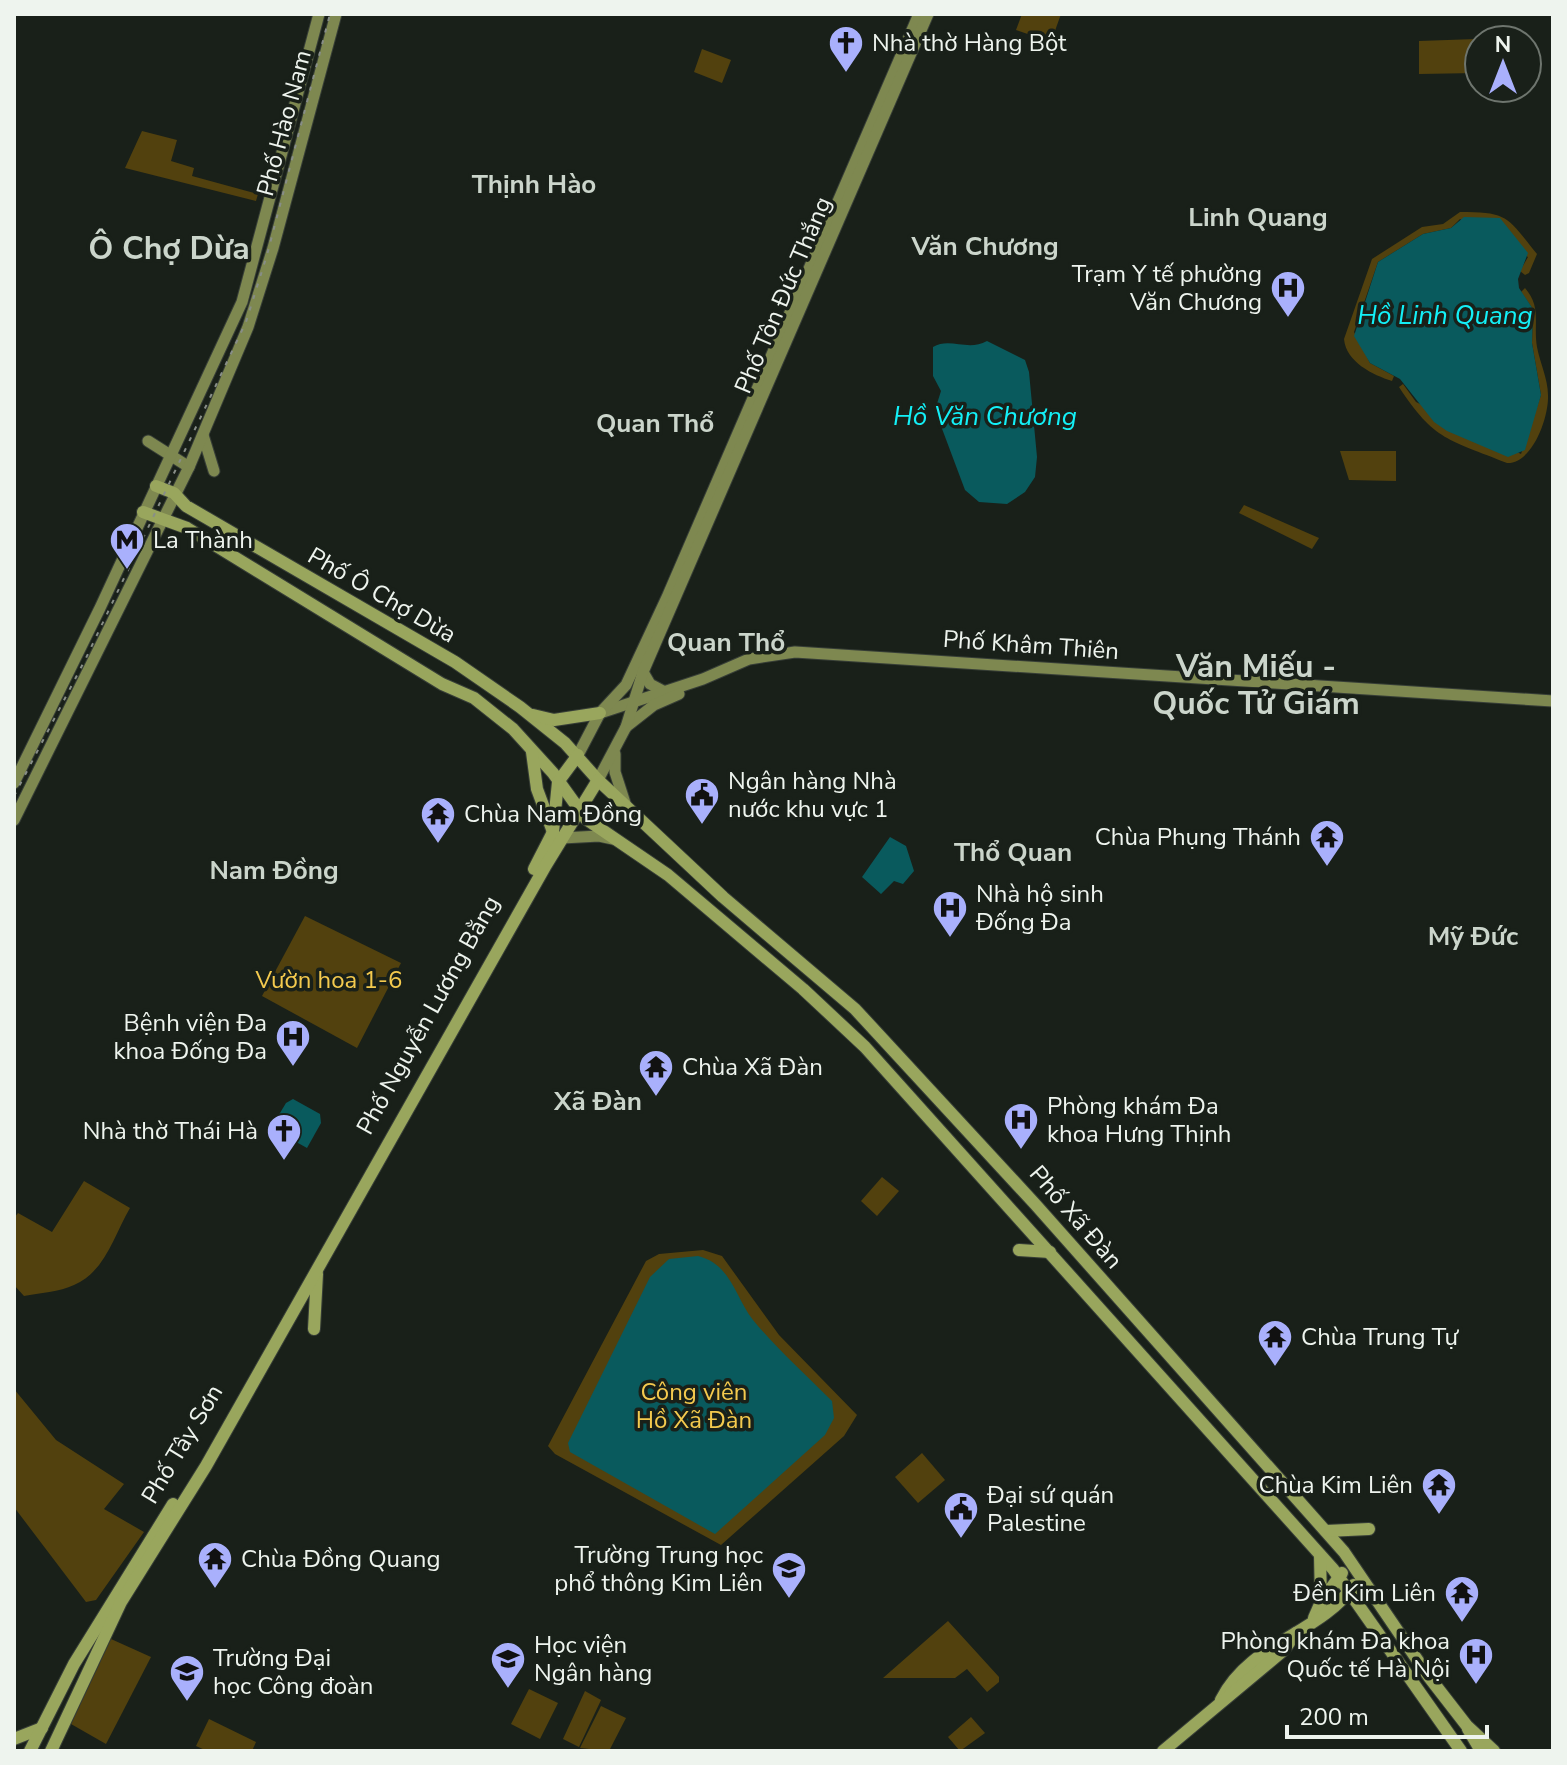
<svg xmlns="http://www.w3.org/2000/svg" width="1567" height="1765" viewBox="0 0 1567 1765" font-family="'Nunito Sans',sans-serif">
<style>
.green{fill:#52410e}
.water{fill:#095a5d}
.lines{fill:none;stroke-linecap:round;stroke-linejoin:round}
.secondary-casing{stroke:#373e37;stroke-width:13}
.primary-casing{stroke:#373e37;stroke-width:14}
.secondary{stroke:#7e8850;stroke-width:11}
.primary{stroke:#99a65d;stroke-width:12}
.rail{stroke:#888e88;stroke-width:2;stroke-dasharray:4 8;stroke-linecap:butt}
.labels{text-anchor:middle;stroke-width:7;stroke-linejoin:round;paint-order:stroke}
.poi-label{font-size:24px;fill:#eef4ee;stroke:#192019;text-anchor:start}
.street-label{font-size:24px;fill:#eef4ee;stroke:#192019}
.park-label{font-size:24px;fill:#f4ca4e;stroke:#192019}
.neighbourhood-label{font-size:26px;font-weight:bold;fill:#cbd5cb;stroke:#192019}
.water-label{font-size:26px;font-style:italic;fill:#13f0f7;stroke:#192019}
.district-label{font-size:32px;font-weight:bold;fill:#cbd5cb;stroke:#192019}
</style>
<rect width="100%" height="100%" fill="#192019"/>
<g class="green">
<path d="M1022 14H1061L1051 42 1016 30Z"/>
<path d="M1476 39 1477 73 1419 74V41Z"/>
<path d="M702 49 731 60 722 83 694 72Z"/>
<path d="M142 131 177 140 171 161 194 168 192 176 258 194 256 201 125 168Z"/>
<path d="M1460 212C1509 212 1507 217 1537 254L1529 273 1525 275 1520 271 1528 257 1460 219 1451 228 1423 234 1378 262 1354 332 1370 363 1394 376 1392 381C1373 375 1346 362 1344 339L1372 259 1422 227 1443 224Z"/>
<path d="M1525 288C1542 308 1533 323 1537 347 1540 363 1548 379 1548 395 1549 418 1532 464 1507 463 1450 440 1434 441 1399 387L1403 384 1416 402 1521 454 1541 395 1532 343 1533 309 1521 292Z"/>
<path d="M1340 451H1396V481L1349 480Z"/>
<path d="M1244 505 1319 538 1312 549 1239 513Z"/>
<path d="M305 916 401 963 357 1048 262 996Z"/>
<path d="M882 1177 899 1191 877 1216 861 1201Z"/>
<path d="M84 1181 130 1208C114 1235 106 1271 74 1285 60 1292 39 1293 24 1296L14 1285V1218L18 1213 52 1232Z"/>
<path d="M703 1250 722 1256 779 1335 857 1415 844 1436 721 1545 555 1454 548 1446 646 1261 659 1254Z"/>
<path d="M14 1389 56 1440 124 1484 104 1509 144 1532 96 1600 86 1602 14 1507Z"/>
<path d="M922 1453 945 1480 918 1503 895 1477Z"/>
<path d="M948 1621 999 1677V1682L987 1692 967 1669 955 1678H883Z"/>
<path d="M111 1639 151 1657 106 1744 71 1724Z"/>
<path d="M529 1689 558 1703 540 1739 511 1724Z"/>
<path d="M585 1691 601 1700 579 1747 563 1739Z"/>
<path d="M601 1706 626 1718 609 1751 580 1748Z"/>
<path d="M971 1717 985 1733 960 1751 948 1737Z"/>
<path d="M209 1719 256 1742 252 1751H207L196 1746Z"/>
</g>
<g class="water">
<path d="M1464 217 1500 218 1528 253 1518 279 1519 288 1533 309 1532 343 1541 395 1525 450 1508 457 1447 431 1434 422 1400 379 1370 363 1354 336 1378 262 1423 234 1451 228Z"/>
<path d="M987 341 1025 360 1029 372 1037 457 1035 477 1025 492 1007 504 979 502 965 490 935 410 941 391 933 376V347C950 337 968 352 987 341Z"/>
<path d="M890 837 906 846 914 871 903 884 894 881 881 894 862 877Z"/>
<path d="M293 1099 320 1114 321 1123 307 1148 271 1128 286 1103Z"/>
<path d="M698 1256C731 1264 735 1297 753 1320 776 1348 806 1375 832 1401L834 1418 825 1435 715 1534 570 1452 568 1443 650 1277 669 1259Z"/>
</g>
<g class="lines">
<defs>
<g id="secondary">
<path d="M203 435 214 471"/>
<path d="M148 441 189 467"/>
<path d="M643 672 650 684 665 692"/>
<path d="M600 713 703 679 749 659 795 652 1553 701"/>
<path d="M626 727 654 705 679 694"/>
<path d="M615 754V772L625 803"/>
<path d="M578 755 600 713 626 685 668 595 919 14"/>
<path d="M598 780 626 727 643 672 928 14"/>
<path d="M14 783 100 608 242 302 319 14"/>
<path d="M14 820 189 467 248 327 273 248 336 14"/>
<path d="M562 838 599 836 613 839"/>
</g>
<g id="primary">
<path d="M156 486 174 493 186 506 455 662 520 707 565 743 598 780 723 897 855 1009 1035 1204 1344 1552 1429 1677 1467 1726 1494 1751"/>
<path d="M143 512 187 528 442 684 474 698 513 729 553 773 586 819 668 875 803 989 865 1047 1333 1569 1461 1751"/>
<path d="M533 715 554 720 600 713"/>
<path d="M532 752 537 789 553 832"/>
<path d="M558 782 578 755"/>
<path d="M534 869 553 832 558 782"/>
<path d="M1019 1250 1050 1252"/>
<path d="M314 1329 317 1274"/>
<path d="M1326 1531 1369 1529"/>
<path d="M1320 1555 1321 1602"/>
<path d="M1314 1618 1321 1602 1342 1573"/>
<path d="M1221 1700C1250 1642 1320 1634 1354 1585"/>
<path d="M1468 1729 1481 1751"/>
<path d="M14 1739 42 1728"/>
<path d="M30 1751 74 1664 173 1504"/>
<path d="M51 1751 121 1602 206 1466 546 865 598 780"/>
<path d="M1163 1751 1284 1650 1296 1633"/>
</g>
</defs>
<use href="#secondary" class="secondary-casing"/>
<use href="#primary" class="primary-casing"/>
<use href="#secondary" class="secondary"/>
<use href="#primary" class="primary"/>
<path class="rail" d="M14 796 86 658 246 322 267 255 330 14"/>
</g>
<defs>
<symbol id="church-pin" viewBox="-11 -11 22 30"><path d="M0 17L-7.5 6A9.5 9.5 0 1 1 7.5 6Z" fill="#a9b0fc" stroke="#192019"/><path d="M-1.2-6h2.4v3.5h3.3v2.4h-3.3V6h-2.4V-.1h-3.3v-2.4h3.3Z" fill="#111"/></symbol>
<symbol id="hospital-pin" viewBox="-11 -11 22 30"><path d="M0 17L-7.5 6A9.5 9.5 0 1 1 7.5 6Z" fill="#a9b0fc" stroke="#192019"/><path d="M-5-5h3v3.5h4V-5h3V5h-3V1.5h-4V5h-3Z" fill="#111"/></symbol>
<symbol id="metro-pin" viewBox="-11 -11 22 30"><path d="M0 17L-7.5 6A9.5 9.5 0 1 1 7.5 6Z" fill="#a9b0fc" stroke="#192019"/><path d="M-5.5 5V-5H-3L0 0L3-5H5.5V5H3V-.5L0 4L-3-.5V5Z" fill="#111"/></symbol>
<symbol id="civic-pin" viewBox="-11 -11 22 30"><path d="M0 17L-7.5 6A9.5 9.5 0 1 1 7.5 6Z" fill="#a9b0fc" stroke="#192019"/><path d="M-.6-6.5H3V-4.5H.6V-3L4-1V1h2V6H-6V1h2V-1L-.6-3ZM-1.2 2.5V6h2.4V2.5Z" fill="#111"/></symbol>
<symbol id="temple-pin" viewBox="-11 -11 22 30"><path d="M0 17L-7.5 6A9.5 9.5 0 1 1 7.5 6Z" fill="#a9b0fc" stroke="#192019"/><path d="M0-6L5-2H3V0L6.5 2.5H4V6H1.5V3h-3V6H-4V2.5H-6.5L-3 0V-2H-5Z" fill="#111"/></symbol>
<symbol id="school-pin" viewBox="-11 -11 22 30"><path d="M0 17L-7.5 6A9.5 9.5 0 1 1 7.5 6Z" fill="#a9b0fc" stroke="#192019"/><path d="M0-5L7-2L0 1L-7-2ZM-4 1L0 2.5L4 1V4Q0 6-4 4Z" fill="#111"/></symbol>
<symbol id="university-pin" viewBox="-11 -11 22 30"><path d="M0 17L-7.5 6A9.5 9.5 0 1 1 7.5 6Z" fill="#a9b0fc" stroke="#192019"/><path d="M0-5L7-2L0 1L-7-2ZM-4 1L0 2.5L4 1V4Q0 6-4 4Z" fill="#111"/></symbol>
</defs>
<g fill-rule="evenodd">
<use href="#church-pin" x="826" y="23" width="40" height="54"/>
<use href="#hospital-pin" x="1268" y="268" width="40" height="54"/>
<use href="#metro-pin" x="107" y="520" width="40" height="54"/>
<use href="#civic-pin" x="682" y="775" width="40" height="54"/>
<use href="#temple-pin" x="418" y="794" width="40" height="54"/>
<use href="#temple-pin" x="1307" y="817" width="40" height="54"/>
<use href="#hospital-pin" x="930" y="888" width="40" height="54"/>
<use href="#hospital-pin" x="273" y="1017" width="40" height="54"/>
<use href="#temple-pin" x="636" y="1047" width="40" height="54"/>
<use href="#hospital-pin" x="1001" y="1100" width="40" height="54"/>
<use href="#church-pin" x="264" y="1111" width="40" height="54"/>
<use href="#temple-pin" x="1255" y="1317" width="40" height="54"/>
<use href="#temple-pin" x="1419" y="1465" width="40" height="54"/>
<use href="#civic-pin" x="941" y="1489" width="40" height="54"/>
<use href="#temple-pin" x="195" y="1539" width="40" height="54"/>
<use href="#school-pin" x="769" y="1549" width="40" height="54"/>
<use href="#temple-pin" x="1442" y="1573" width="40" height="54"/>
<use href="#hospital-pin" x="1456" y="1635" width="40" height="54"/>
<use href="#university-pin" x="488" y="1639" width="40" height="54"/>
<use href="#university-pin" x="167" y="1652" width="40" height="54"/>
</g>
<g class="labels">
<g class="poi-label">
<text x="872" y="51">Nhà thờ Hàng Bột</text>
<text x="1262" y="282" text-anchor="end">Trạm Y tế phường<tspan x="1262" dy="28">Văn Chương</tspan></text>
<text x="153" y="548">La Thành</text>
<text x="728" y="789">Ngân hàng Nhà<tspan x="728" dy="28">nước khu vực 1</tspan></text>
<text x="464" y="822">Chùa Nam Đồng</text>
<text x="1301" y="845" text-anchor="end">Chùa Phụng Thánh</text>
<text x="976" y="902">Nhà hộ sinh<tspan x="976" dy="28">Đống Đa</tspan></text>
<text x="267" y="1031" text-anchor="end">Bệnh viện Đa<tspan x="267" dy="28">khoa Đống Đa</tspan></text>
<text x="682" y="1075">Chùa Xã Đàn</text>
<text x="1047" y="1114">Phòng khám Đa<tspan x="1047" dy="28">khoa Hưng Thịnh</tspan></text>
<text x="258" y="1139" text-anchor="end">Nhà thờ Thái Hà</text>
<text x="1301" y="1345">Chùa Trung Tự</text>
<text x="1413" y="1493" text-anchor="end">Chùa Kim Liên</text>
<text x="987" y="1503">Đại sứ quán<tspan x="987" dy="28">Palestine</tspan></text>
<text x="763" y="1563" text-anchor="end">Trường Trung học<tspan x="763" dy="28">phổ thông Kim Liên</tspan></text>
<text x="241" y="1567">Chùa Đồng Quang</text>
<text x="1436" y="1601" text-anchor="end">Đền Kim Liên</text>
<text x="1450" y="1649" text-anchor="end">Phòng khám Đa khoa<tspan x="1450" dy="28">Quốc tế Hà Nội</tspan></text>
<text x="534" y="1653">Học viện<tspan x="534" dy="28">Ngân hàng</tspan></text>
<text x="213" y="1666">Trường Đại<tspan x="213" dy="28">học Công đoàn</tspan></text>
</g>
<g class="street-label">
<text transform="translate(284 123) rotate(-75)" y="8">Phố Hào Nam</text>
<text transform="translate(783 295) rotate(-67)" y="8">Phố Tôn Đức Thắng</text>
<text transform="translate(382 595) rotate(30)" y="8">Phố Ô Chợ Dừa</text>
<text transform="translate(1031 645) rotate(4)" y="8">Phố Khâm Thiên</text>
<text transform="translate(428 1015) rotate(-61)" y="8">Phố Nguyễn Lương Bằng</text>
<text transform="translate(1076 1217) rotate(49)" y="8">Phố Xã Đàn</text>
<text transform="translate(182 1444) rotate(-59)" y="8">Phố Tây Sơn</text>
</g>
<g class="park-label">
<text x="329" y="988">Vườn hoa 1-6</text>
<text x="694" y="1400">Công viên<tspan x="694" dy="28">Hồ Xã Đàn</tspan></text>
</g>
<g class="neighbourhood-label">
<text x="534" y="193">Thịnh Hào</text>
<text x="1258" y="226">Linh Quang</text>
<text x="985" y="255">Văn Chương</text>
<text x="655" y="432">Quan Thổ</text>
<text x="726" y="651">Quan Thổ</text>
<text x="1013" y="861">Thổ Quan</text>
<text x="274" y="879">Nam Đồng</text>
<text x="1473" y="945">Mỹ Đức</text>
<text x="598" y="1110">Xã Đàn</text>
</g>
<g class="water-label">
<text x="1445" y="324">Hồ Linh Quang</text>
<text x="985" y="425">Hồ Văn Chương</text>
</g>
<g class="district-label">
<text x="169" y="259">Ô Chợ Dừa</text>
<text x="1256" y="677">Văn Miếu -<tspan x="1256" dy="37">Quốc Tử Giám</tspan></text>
</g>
</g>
<rect width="1567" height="1765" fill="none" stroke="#eef4ee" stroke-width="32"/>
<g transform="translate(1503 64)"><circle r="38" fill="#192019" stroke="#6e756e" stroke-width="2"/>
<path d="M0-6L14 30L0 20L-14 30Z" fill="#a9b0fc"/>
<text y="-12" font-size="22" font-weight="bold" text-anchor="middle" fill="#eef4ee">N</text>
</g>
<path d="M1287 1725v12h200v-12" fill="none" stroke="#eef4ee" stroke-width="4"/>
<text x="1299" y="1725" font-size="24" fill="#eef4ee" stroke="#192019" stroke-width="6" paint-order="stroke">200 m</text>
</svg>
